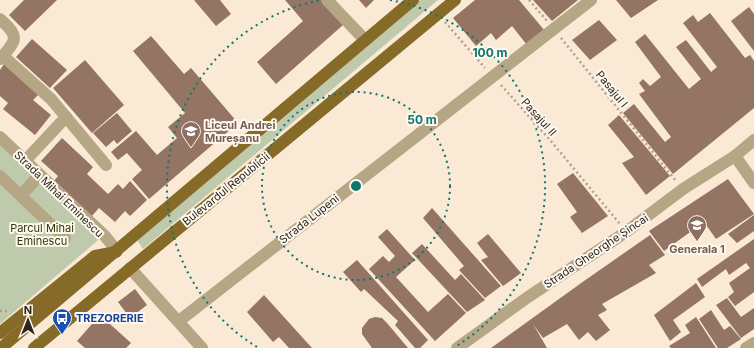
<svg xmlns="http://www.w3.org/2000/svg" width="754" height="348" viewBox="0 0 754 348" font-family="Inter,sans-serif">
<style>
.green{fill:#bfcaad}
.building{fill:#947463}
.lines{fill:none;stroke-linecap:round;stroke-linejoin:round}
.path{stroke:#afa191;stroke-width:2.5;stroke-dasharray:2 3;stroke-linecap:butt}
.minor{stroke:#b5a685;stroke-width:12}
.major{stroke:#866b28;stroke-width:12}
.ring{fill:none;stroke:#0f766e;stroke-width:2;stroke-dasharray:2 4}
.labels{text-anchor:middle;stroke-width:4;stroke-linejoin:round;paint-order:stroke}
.street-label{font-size:11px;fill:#2c251e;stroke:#fef8ef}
.education-label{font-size:11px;font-weight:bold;fill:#785e54;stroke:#fef8ef;text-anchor:start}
.park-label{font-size:11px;fill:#2d3b04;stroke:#fef8ef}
.transit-label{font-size:11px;font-weight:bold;fill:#164399;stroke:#fef8ef;text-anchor:start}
.centre{fill:#0f766e;stroke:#fef8ef;stroke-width:2}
.ring-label{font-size:12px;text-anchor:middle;font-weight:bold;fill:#0f766e;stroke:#fef8ef;stroke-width:4;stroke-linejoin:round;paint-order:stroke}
</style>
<rect width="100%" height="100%" fill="#fae9d4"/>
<g class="green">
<path d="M420 0H438L143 249 137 240Z"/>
<path d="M0 137 104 235 0 324Z"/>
</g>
<g class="building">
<path d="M24 0H57L25 31 9 15Z"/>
<path d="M194 0H220L231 14 216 26Z"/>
<path d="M285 0H321L343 25 276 84 257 62 303 21Z"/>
<path d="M359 0H374L366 8Z"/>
<path d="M475 0H519L545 31 527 45 512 26 496 40 491 33 476 46 453 18Z"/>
<path d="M533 0H578L552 21Z"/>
<path d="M616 0H658L631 18Z"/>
<path d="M749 7 754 14V51L731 21Z"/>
<path d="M710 13 745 58 750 55 754 61V108L673 174 623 113 634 104 665 142 671 137 639 94 645 91 639 83 643 79 650 86 661 77 635 42 645 34 689 89 701 79 676 47 686 40 711 72 717 67 683 23 693 15 698 22Z"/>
<path d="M599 20 617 40 590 60 572 40Z"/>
<path d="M151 36 184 74 191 68 238 123 149 199 132 179 142 170 127 153 118 160 111 152 136 131 157 155 177 138 168 127 185 113 133 51Z"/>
<path d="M32 39 67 70 50 88 16 57Z"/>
<path d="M85 60 124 105 92 133 53 88Z"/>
<path d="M4 64 40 93 33 100 51 115 35 135 3 109 8 103 0 96V70Z"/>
<path d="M117 113 132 131 117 144 114 140 106 147 93 133Z"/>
<path d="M619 115 670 176 646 195 622 163 634 157 608 125Z"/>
<path d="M62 138 93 167 87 174 108 194 118 184 123 189 130 181 147 200 130 216 125 211 115 222 99 208 91 217 53 182 58 176 41 161Z"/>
<path d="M573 173 608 216 582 233 570 217 577 212 557 184Z"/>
<path d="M728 179 754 214 716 239 704 222 664 251 649 231Z"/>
<path d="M432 208 501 286 485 298 459 270 464 266 423 218Z"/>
<path d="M754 215V231L737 243 728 234Z"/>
<path d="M387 229 415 260 396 277 428 312 448 294 466 313 435 341 369 269 383 256 389 262 395 256 378 237Z"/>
<path d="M488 234 521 273 503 286 481 260 488 257 477 243Z"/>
<path d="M650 235 665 255 649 265 656 273 602 304 607 310 598 315 610 330 596 341 588 332 579 340 567 324 543 338 533 324 547 348H491L584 281Z"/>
<path d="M754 239V292L735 306 728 297 734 292 729 283 750 268 746 263 729 275 726 269 702 287 697 279Z"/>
<path d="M422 244 455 280 461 274 485 300 467 312 412 253Z"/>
<path d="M357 260 428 340 420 348H415L395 325 398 321 364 289 361 292 343 272Z"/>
<path d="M696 283 705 297 673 320 681 332 670 341 654 315Z"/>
<path d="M135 289 147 305 130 318 118 302Z"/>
<path d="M264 295 312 348H289L279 337 273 342 247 312Z"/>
<path d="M727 298 741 317 754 308V329L741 338 716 305Z"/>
<path d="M711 310 724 330 730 326 741 339 727 348H718L699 319Z"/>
<path d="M100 315 131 343 126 348H85L77 341Z"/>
<path d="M375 317 382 318 387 323 408 348H372L362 334V328L369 319Z"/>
<path d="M696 317 716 348H671L669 346 690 333 685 325Z"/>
</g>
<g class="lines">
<g class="path">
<path d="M529 0 547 21"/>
<path d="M445 22 485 68"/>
<path d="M561 38 676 181"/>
<path d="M501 85 550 140 620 224"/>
<path d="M0 311H7"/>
</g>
<g class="minor">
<path d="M327 0 365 40"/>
<path d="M0 19C20 37 17 40 0 59"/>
<path d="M3 56 51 99 106 165"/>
<path d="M0 137 104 235 117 251"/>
<path d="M735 156 754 183"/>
<path d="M25 161 66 117"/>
<path d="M0 176 65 238"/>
<path d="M21 196 39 175"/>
<path d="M130 268 202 348"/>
<path d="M179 321 591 0"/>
<path d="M457 348 528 297 626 232 683 189 735 156 754 140"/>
<path d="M746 348 754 343"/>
</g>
<g class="major">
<path d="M0 333 95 256 116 252"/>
<path d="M1 348 413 0"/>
<path d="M34 348 455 0"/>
</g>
</g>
<g class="ring">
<circle cx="356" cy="186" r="94"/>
<path d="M257 347A189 189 0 0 1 322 0M390 0A189 189 0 0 1 455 347"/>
</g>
<defs>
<symbol id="university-pin" viewBox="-11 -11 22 30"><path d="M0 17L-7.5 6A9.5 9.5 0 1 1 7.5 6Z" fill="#8d6e63" stroke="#fef8ef"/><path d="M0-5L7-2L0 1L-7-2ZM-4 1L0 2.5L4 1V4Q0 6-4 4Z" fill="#fff"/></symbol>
<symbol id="bus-pin" viewBox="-11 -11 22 30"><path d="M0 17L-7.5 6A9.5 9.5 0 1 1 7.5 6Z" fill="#1a4fb4" stroke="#fef8ef"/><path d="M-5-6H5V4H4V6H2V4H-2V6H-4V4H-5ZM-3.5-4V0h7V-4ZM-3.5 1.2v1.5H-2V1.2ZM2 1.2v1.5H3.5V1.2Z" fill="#fff"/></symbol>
</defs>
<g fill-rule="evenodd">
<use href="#university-pin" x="180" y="120" width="22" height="30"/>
<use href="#university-pin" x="686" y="214" width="22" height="30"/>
<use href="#bus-pin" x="51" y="307" width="22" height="30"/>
</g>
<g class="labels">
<g class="street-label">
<text transform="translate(612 89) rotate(51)" y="4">Pasajul I</text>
<text transform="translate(539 117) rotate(48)" y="4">Pasajul II</text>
<text transform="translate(226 189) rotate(-39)" y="4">Bulevardul Republicii</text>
<text transform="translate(59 194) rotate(44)" y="4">Strada Mihai Eminescu</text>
<text transform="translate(309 219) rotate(-38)" y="4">Strada Lupeni</text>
<text transform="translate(596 251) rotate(-34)" y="4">Strada Gheorghe Șincai</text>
</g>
<g class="education-label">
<text x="205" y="129">Liceul Andrei<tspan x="205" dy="13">Mureșanu</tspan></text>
<text x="697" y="253" text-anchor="middle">Generala 1</text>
</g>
<g class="park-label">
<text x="42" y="232">Parcul Mihai<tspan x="42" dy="13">Eminescu</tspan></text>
</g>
<g class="transit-label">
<text x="76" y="322">TREZORERIE</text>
</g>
</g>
<circle cx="356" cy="186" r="6" class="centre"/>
<g class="ring-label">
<text x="490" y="57">100 m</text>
<text x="422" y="124">50 m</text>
</g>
<g transform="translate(28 320)" stroke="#fef8ef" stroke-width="3" paint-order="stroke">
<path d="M0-3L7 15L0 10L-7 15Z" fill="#2c251e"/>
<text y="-6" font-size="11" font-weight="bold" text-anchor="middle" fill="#2c251e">N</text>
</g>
</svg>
